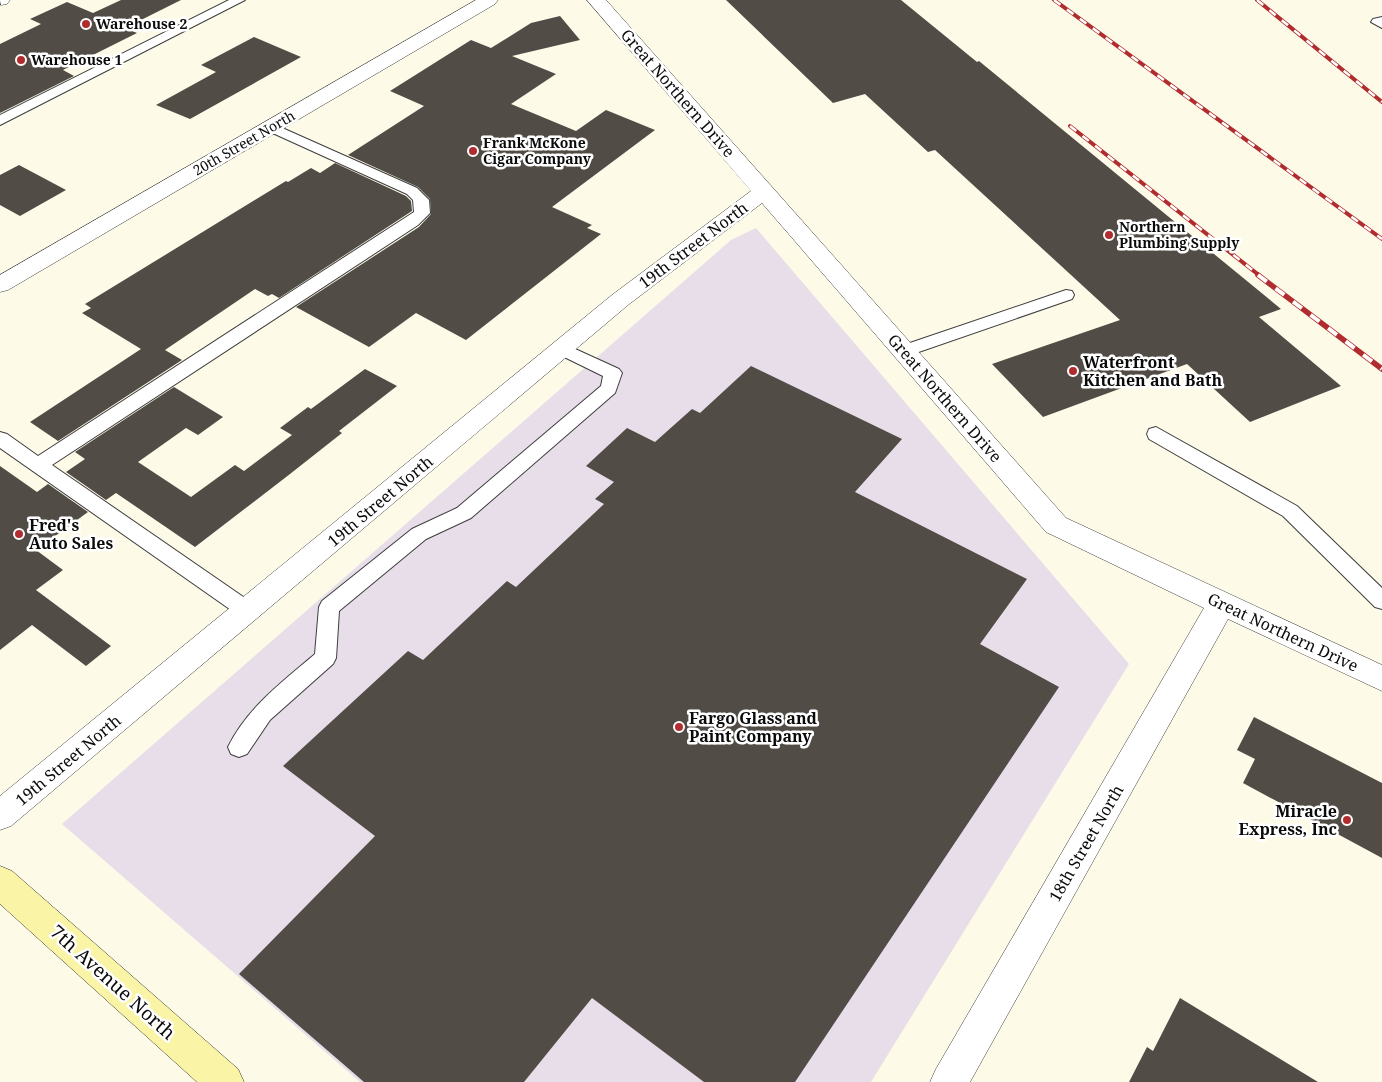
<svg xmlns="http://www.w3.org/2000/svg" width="1382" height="1082" viewBox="0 0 1382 1082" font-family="'Noto Serif',serif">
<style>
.industrial{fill:#e8dee9}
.building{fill:#524c47}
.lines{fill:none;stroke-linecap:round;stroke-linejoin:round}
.lane-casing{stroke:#3d3d3d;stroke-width:2}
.street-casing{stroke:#3d3d3d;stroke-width:1}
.secondary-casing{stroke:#2c2c2c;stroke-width:1}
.lane{fill:#fff;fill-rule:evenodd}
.street{fill:#fff;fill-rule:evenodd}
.secondary{fill:#faf4a7;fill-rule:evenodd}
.rail-far1-casing{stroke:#b02c2e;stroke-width:4}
.rail-casing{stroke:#b02c2e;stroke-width:5.5}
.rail-far1{stroke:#fff;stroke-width:2.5;stroke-dasharray:8;stroke-linecap:butt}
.rail{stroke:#fff;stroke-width:4;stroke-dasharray:11;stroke-linecap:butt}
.poi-dot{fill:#b02c2e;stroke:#fff;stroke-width:2}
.labels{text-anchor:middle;stroke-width:5;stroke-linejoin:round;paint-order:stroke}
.far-poi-label{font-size:14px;font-weight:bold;fill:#0a0a0a;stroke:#fff;text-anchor:start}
.far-street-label{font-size:14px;fill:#0a0a0a;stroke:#fff}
.street-label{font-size:16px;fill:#0a0a0a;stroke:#fff}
.poi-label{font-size:16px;font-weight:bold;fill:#0a0a0a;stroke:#fff;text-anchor:start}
.near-street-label{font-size:19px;fill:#0a0a0a;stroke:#fff}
</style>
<rect width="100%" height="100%" fill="#fefae8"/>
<path class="industrial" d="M756 228 1129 664 871 1082H360L62 824 731 240Z"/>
<g class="building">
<path d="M121 0H181L125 28 137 33 63 70 74 76 0 113V44L41 24 30 19 67 2 93 13Z"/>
<path d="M726 0H901L977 62 979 61 1281 309 1259 317 1341 386 1250 422 1187 364 1043 417 992 364 1120 320 935 150 928 152 865 94 833 103Z"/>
<path d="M560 16 580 40 512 56 556 74 511 104 576 131 606 110 655 130 552 207 592 225 587 228 601 234 466 340 416 313 369 347 296 307 419 227 431 214 430 199 418 187 348 155 424 106 390 91 471 40 491 48 531 23Z"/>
<path d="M254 37 301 57 190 119 156 105 216 72 201 65Z"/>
<path d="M335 163 406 196 411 201 412 211 279 298 272 294 268 296 255 289 165 350 182 360 58 441 30 422 141 349 82 313 91 308 85 304 286 181 288 182 311 168 320 173Z"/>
<path d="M19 165 66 190 20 216 0 205V175Z"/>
<path d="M751 366 902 439 855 492 1027 579 980 644 1059 687 795 1082H704L592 998 524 1082H364L239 974 375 836 283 766 408 651 423 660 507 581 516 587 604 504 595 499 614 482 586 466 627 428 655 442 692 409 700 413Z"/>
<path d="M365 369 397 386 339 431 342 433 290 474 195 547 116 493 106 500 66 472 85 459 75 452 174 387 223 417 198 435 186 428 138 462 191 497 235 465 244 471 292 435 280 428 308 407 311 409Z"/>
<path d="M0 466 37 492 48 484 88 512 36 550 63 570 36 590 111 646 86 666 32 625 0 650Z"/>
<path d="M1254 717 1382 783V858L1243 783 1255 759 1237 750Z"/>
<path d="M1180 998 1318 1082H1129L1147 1047 1153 1051Z"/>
</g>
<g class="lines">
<defs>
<g id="lane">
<path d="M229 0H245L0 125V115Z"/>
<path d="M1382 17V28L1371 22 1373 19Z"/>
<path d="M271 123 417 188 429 200 430 213 418 225 52 465 255 605 258 611 255 617 248 619 241 617 0 448V432L7 434 38 456 414 212 413 200 407 194 266 130 264 127 266 124Z"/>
<path d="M1066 290 1072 291 1074 295 1072 299 910 355H898L895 351 898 347Z"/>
<path d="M562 343 619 369 622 373 615 393 471 518 426 539 339 611 336 658 333 664 270 720 247 754 239 757 231 754 228 747C247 708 282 682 315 654L319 607 322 601 412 529 457 508 601 386 603 376 556 353 553 349 556 345Z"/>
<path d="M1156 427 1297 506 1382 588V609L1375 607 1283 516 1149 439 1147 434 1149 429Z"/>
</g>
<g id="street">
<path d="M0 0H10L7 4 1 5Z"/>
<path d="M476 0H498L495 4 8 290 0 292V275Z"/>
<path d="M587 0H606L1066 518 1382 665V691L1228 619 970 1082H930L936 1069 1204 608 1046 532 762 203 628 305 11 826 0 830V796L612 295 751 191Z"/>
</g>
<path id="secondary" d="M0 866 12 871 238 1069 244 1082H197L0 904Z"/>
</defs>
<use href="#lane" class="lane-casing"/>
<use href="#street" class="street-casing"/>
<use href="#secondary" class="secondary-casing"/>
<use href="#lane" class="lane"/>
<use href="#street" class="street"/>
<use href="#secondary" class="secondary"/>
<defs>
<g id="rail-far1">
<path d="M1054 0 1382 239"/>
<path d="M1257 0 1382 102"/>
<path d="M1070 126 1260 276"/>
</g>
<path id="rail" d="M1258 275 1382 369"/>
</defs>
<use href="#rail-far1" class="rail-far1-casing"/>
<use href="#rail" class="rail-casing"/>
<use href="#rail-far1" class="rail-far1"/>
<use href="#rail" class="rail"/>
</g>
<g class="poi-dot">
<circle cx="86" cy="24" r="5"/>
<circle cx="21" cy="60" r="5"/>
<circle cx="473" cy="151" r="5"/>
<circle cx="1109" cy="235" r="5"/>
<circle cx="1073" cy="371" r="5"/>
<circle cx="19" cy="534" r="5"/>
<circle cx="679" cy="727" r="5"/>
<circle cx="1347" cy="820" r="5"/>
</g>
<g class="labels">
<g class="far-poi-label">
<text x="96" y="29">Warehouse 2</text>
<text x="31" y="65">Warehouse 1</text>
<text x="483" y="148">Frank McKone<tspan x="483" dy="16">Cigar Company</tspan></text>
<text x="1119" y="232">Northern<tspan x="1119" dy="16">Plumbing Supply</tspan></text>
</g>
<g class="far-street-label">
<text transform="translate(244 143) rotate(-30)" y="5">20th Street North</text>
</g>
<g class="street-label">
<text transform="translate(678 93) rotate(49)" y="6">Great Northern Drive</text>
<text transform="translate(693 245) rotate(-37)" y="6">19th Street North</text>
<text transform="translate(945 398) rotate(49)" y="6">Great Northern Drive</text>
<text transform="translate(380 501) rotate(-40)" y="6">19th Street North</text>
<text transform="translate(1283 632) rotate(25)" y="6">Great Northern Drive</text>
<text transform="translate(68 760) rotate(-40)" y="6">19th Street North</text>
<text transform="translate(1086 843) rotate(-60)" y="6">18th Street North</text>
</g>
<g class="poi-label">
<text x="1083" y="368">Waterfront<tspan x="1083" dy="18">Kitchen and Bath</tspan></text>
<text x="29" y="531">Fred's<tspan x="29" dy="18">Auto Sales</tspan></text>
<text x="689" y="724">Fargo Glass and<tspan x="689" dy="18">Paint Company</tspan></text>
<text x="1337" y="817" text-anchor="end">Miracle<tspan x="1337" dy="18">Express, Inc</tspan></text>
</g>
<g class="near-street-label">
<text transform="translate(113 982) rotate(42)" y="7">7th Avenue North</text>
</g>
</g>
</svg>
